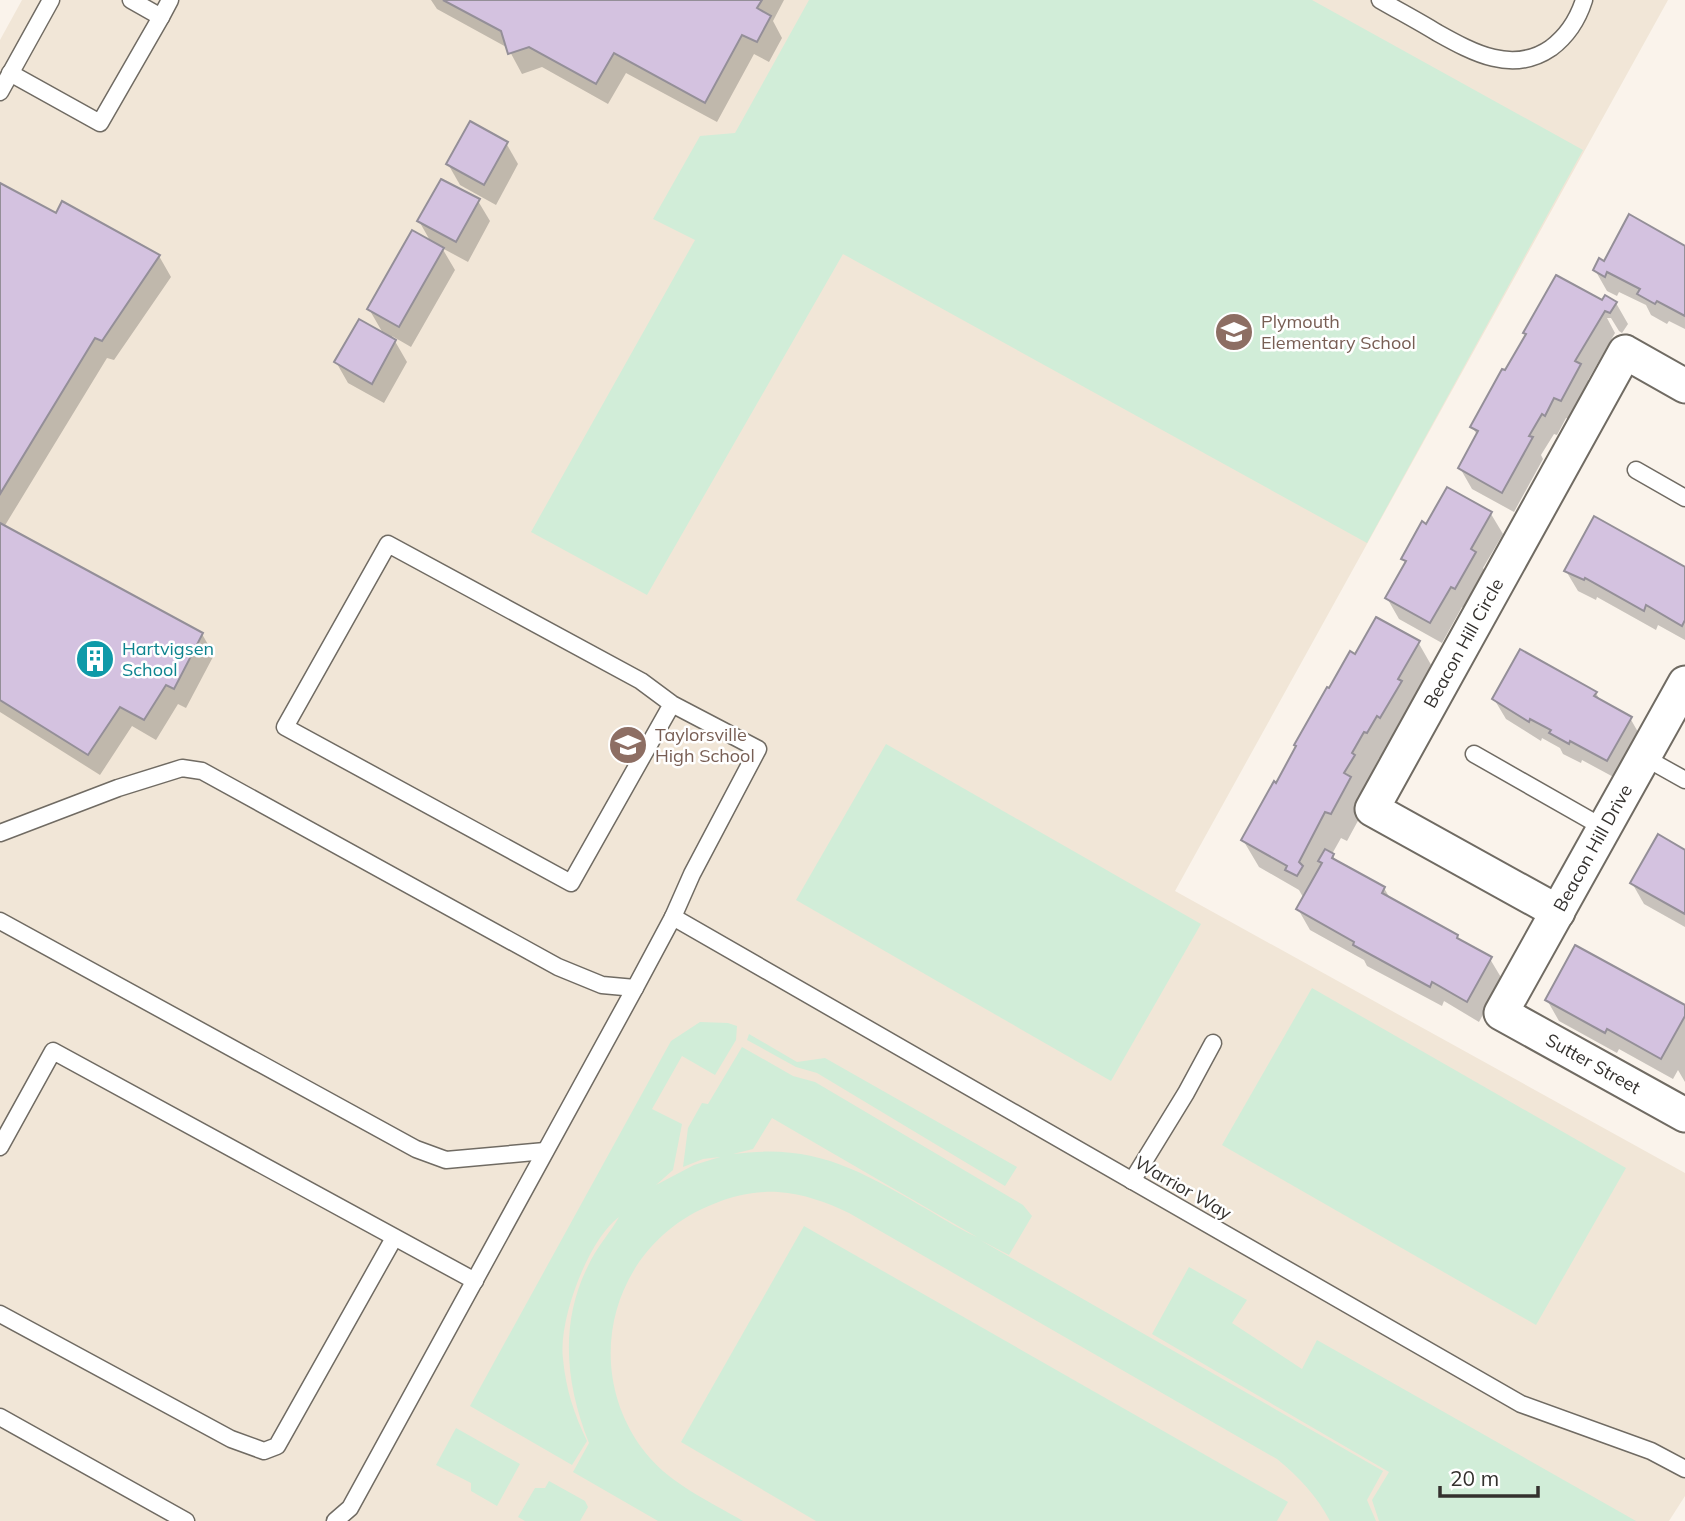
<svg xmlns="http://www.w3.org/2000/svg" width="1685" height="1521" viewBox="0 0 1685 1521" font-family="Mulish,sans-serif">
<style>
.built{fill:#f1e6d7}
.green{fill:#d1edd8;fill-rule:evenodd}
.shadow{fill:#0003}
.building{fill:#d4c2e0;stroke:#948f98;stroke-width:2}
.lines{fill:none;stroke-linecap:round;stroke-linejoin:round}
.lane-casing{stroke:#706b63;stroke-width:19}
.street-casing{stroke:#706b63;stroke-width:37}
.lane{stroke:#fff;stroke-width:16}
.street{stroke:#fff;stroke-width:33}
.labels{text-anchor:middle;stroke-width:5;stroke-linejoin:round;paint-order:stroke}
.education-label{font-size:18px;fill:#785e54;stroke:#fff;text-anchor:start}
.street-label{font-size:18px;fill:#34312e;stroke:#fff}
.culture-label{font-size:18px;fill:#0d838f;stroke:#fff;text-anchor:start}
</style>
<rect width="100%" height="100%" fill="#faf3eb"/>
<path class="built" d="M22 0H1668L1175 891 1685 1173V1496L1669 1521H0V40Z"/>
<g class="green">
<path d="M809 0H1312L1583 150 1367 543 843 254 647 595 531 532 695 240 653 219 700 136 735 133Z"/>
<path d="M886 744 1201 924 1111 1081 796 900Z"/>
<path d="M1312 988 1626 1168 1536 1325 1222 1145Z"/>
<path d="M700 1022 728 1023 737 1026 736 1040 715 1075 682 1056 652 1109 682 1124 673 1170 656 1185 694 1165 720 1157 703 1159 683 1167 688 1128 702 1103 708 1104 742 1047 793 1076 815 1082 1023 1205 1032 1216 1009 1255 980 1240 1383 1471 1367 1500 1376 1521H1330C1317 1496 1299 1477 1277 1459L849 1213C826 1202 804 1194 778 1192 758 1191 735 1195 716 1203 616 1240 579 1360 641 1447 666 1482 707 1500 743 1521H658L573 1472 589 1443C566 1385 559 1324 588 1266 596 1248 610 1233 619 1217 588 1240 558 1320 563 1359 566 1390 574 1414 587 1441L572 1465 470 1406 671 1041ZM772 1118 977 1237C961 1230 945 1220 930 1211 860 1171 817 1143 733 1154L753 1149Z"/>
<path d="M749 1034 797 1062 825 1058 1017 1167 1005 1186 817 1073 796 1067 747 1040Z"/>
<path d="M804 1226 1288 1502 1277 1521H816L681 1442Z"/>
<path d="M1189 1267 1247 1300 1232 1323 1302 1369 1317 1340 1636 1521H1379L1372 1500 1389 1472 1152 1334Z"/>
<path d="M456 1428 520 1464 497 1506 471 1491V1483L436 1465Z"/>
<path d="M549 1481 585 1501 588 1507 580 1521H525L518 1517 535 1488H545Z"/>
</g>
<g class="shadow">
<path d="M431 0H784L773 21 782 38 769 62 754 54 717 122 626 73 608 104 542 67 522 74 508 48 437 9Z"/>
<path d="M506 143 518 164 496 205 460 185 448 164Z"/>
<path d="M0 185 56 216 159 256 171 277 114 360 107 358 4 527 202 634 214 655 186 708 178 704 156 740 132 726 100 775 0 712Z"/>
<path d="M478 201 490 221 468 262 442 248 455 270 411 347 392 336 407 362 384 403 348 383 336 362 384 335 369 309 432 244 419 221Z"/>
<path d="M1685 248V329L1669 321 1667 324 1651 315 1646 305 1619 292 1617 296 1607 291 1595 270 1605 263Z"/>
<path d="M1602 302 1616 303 1628 324 1622 333 1619 331 1611 318H1607L1615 333 1588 380 1592 386 1573 421 1566 418 1557 435 1554 434 1541 455 1543 459 1514 512 1472 489 1460 468 1478 436 1472 427 1527 336 1525 333Z"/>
<path d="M1491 514 1503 534 1483 568 1487 574 1467 609 1462 607 1442 643 1399 619 1387 598 1406 565 1403 558 1427 527Z"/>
<path d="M1685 569V640L1658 625 1656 630 1597 597 1596 600 1578 591 1566 571Z"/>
<path d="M1418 642 1434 670 1383 760 1379 758 1368 780 1369 783 1366 806 1347 841 1341 838 1332 854 1337 863 1384 888 1391 900 1457 936 1460 942 1490 959 1502 979 1479 1022 1444 1001 1442 1006 1367 966 1364 960 1310 930 1298 909 1303 897 1299 890 1259 867 1243 840 1330 690 1355 657Z"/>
<path d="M1596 693 1601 702 1630 718 1642 739 1619 780 1582 760 1581 763 1563 754 1560 748 1542 738 1541 741 1506 719 1494 699Z"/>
<path d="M1685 852V927L1644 904 1632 883Z"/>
<path d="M1547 1000 1685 1007V1082L1678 1070 1673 1079 1619 1049 1617 1053 1559 1021Z"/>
</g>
<g class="building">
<path d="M443 0H762L757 8 771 16 757 42 742 35 705 103 614 53 596 84 529 47 508 54 501 31Z"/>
<path d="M470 121 508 142 484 185 446 164Z"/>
<path d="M441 179 480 199 456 242 417 221Z"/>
<path d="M0 183 56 213 62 201 160 255 102 341 95 338 0 494Z"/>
<path d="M1629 214 1685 246V316L1657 301 1655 304 1637 294 1640 289 1607 272 1605 277 1593 270 1599 258 1604 261Z"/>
<path d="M412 230 444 248 399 327 367 309Z"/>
<path d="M1556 275 1602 300 1605 295 1617 302 1610 313 1605 311 1575 361 1581 364 1561 401 1554 398 1545 416 1542 414 1529 436 1533 437 1502 493 1458 468 1478 431 1470 427 1502 369 1505 370 1526 334 1523 333Z"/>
<path d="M359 319 396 340 372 384 334 362Z"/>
<path d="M1447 487 1492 512 1471 549 1476 552 1455 589 1451 587 1430 623 1385 598 1406 561 1401 559 1422 521 1426 524Z"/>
<path d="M1594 516 1685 567V620L1682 626 1646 605 1644 611 1585 578 1584 580 1564 571Z"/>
<path d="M0 523 203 633 174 689 166 685 144 720 120 707 88 755 0 700Z"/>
<path d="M1376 617 1420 641 1398 679 1402 681 1380 718 1377 716 1367 733 1364 732 1352 753 1355 755 1344 773 1351 777 1331 814 1325 812 1299 862 1303 866 1297 876 1285 870 1287 866 1241 840 1274 781 1276 783 1296 746 1294 745 1327 687 1329 688 1350 651 1355 654Z"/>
<path d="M1520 649 1597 692 1594 696 1632 717 1607 761 1570 741 1569 744 1549 733 1551 730 1530 719 1529 722 1492 699Z"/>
<path d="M1658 834 1685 850V914L1630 883Z"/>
<path d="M1325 849 1334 854 1332 858 1385 887 1382 893 1458 935 1457 938 1492 957 1467 1002 1432 982 1430 987 1353 945 1354 942 1296 909 1322 863 1318 861Z"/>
<path d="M1575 945 1685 1005V1016L1661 1059 1607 1029 1605 1033 1545 1000Z"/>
</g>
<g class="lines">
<defs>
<g id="lane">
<path d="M131 0 161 17 170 0"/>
<path d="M1380 0C1399 11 1418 21 1436 32 1472 52 1512 75 1551 48 1567 36 1578 19 1584 0"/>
<path d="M10 73 100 123 161 17"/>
<path d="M0 92 51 0"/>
<path d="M1636 470 1685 498"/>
<path d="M1474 754 1604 828"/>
<path d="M1644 757 1685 780"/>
<path d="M0 833 118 788 182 768 202 771 558 967 602 985 635 988"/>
<path d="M673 917 1521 1404 1651 1451 1685 1469"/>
<path d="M0 921 416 1149 446 1160 545 1151"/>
<path d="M0 1147 53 1051 475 1281"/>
<path d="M1132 1181 1186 1093 1213 1043"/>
<path d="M0 1314 231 1439 264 1451 277 1446 394 1238"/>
<path d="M0 1417 186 1521"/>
<path d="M335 1521 350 1508 635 988 673 917 692 874 758 749 672 704 641 681 388 544 285 727 571 883 672 704"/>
</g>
<g id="street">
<path id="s1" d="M1685 683 1501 1013 1685 1115"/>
<path id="s2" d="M1558 912 1372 809 1625 352 1685 386"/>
</g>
</defs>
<use href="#lane" class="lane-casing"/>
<use href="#street" class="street-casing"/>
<use href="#lane" class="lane"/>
<use href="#street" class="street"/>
</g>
<defs>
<symbol id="school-disc" viewBox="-11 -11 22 22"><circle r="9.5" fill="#8d6e63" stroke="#fff"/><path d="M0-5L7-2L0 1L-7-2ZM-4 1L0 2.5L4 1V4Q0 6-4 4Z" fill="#fff"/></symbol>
<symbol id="building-disc" viewBox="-11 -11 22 22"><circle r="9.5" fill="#0f9aa8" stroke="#fff"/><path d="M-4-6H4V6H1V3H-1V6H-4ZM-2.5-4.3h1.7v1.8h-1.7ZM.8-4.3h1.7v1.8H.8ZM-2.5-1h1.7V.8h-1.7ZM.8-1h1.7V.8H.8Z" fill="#fff"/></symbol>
</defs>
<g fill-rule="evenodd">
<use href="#school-disc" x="1212" y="310" width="44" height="44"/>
<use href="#building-disc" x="73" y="637" width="44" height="44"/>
<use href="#school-disc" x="606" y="723" width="44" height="44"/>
</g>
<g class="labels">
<g class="education-label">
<text x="1261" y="328">Plymouth<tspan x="1261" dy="21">Elementary School</tspan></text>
<text x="655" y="741">Taylorsville<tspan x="655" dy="21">High School</tspan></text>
</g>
<g class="street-label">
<text dy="6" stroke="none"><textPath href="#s2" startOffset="402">Beacon Hill Circle</textPath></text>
<text transform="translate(1593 848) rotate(-61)" y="6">Beacon Hill Drive</text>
<text dy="6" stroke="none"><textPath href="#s1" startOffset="483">Sutter Street</textPath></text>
<text transform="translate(1183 1188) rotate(30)" y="6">Warrior Way</text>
</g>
<g class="culture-label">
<text x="122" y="655">Hartvigsen<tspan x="122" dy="21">School</tspan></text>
</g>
</g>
<path d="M1440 1486v10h98v-10" fill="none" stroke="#34312e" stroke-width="3.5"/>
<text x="1450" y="1486" font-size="21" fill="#34312e" stroke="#ffffff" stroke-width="5" paint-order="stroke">20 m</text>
</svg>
